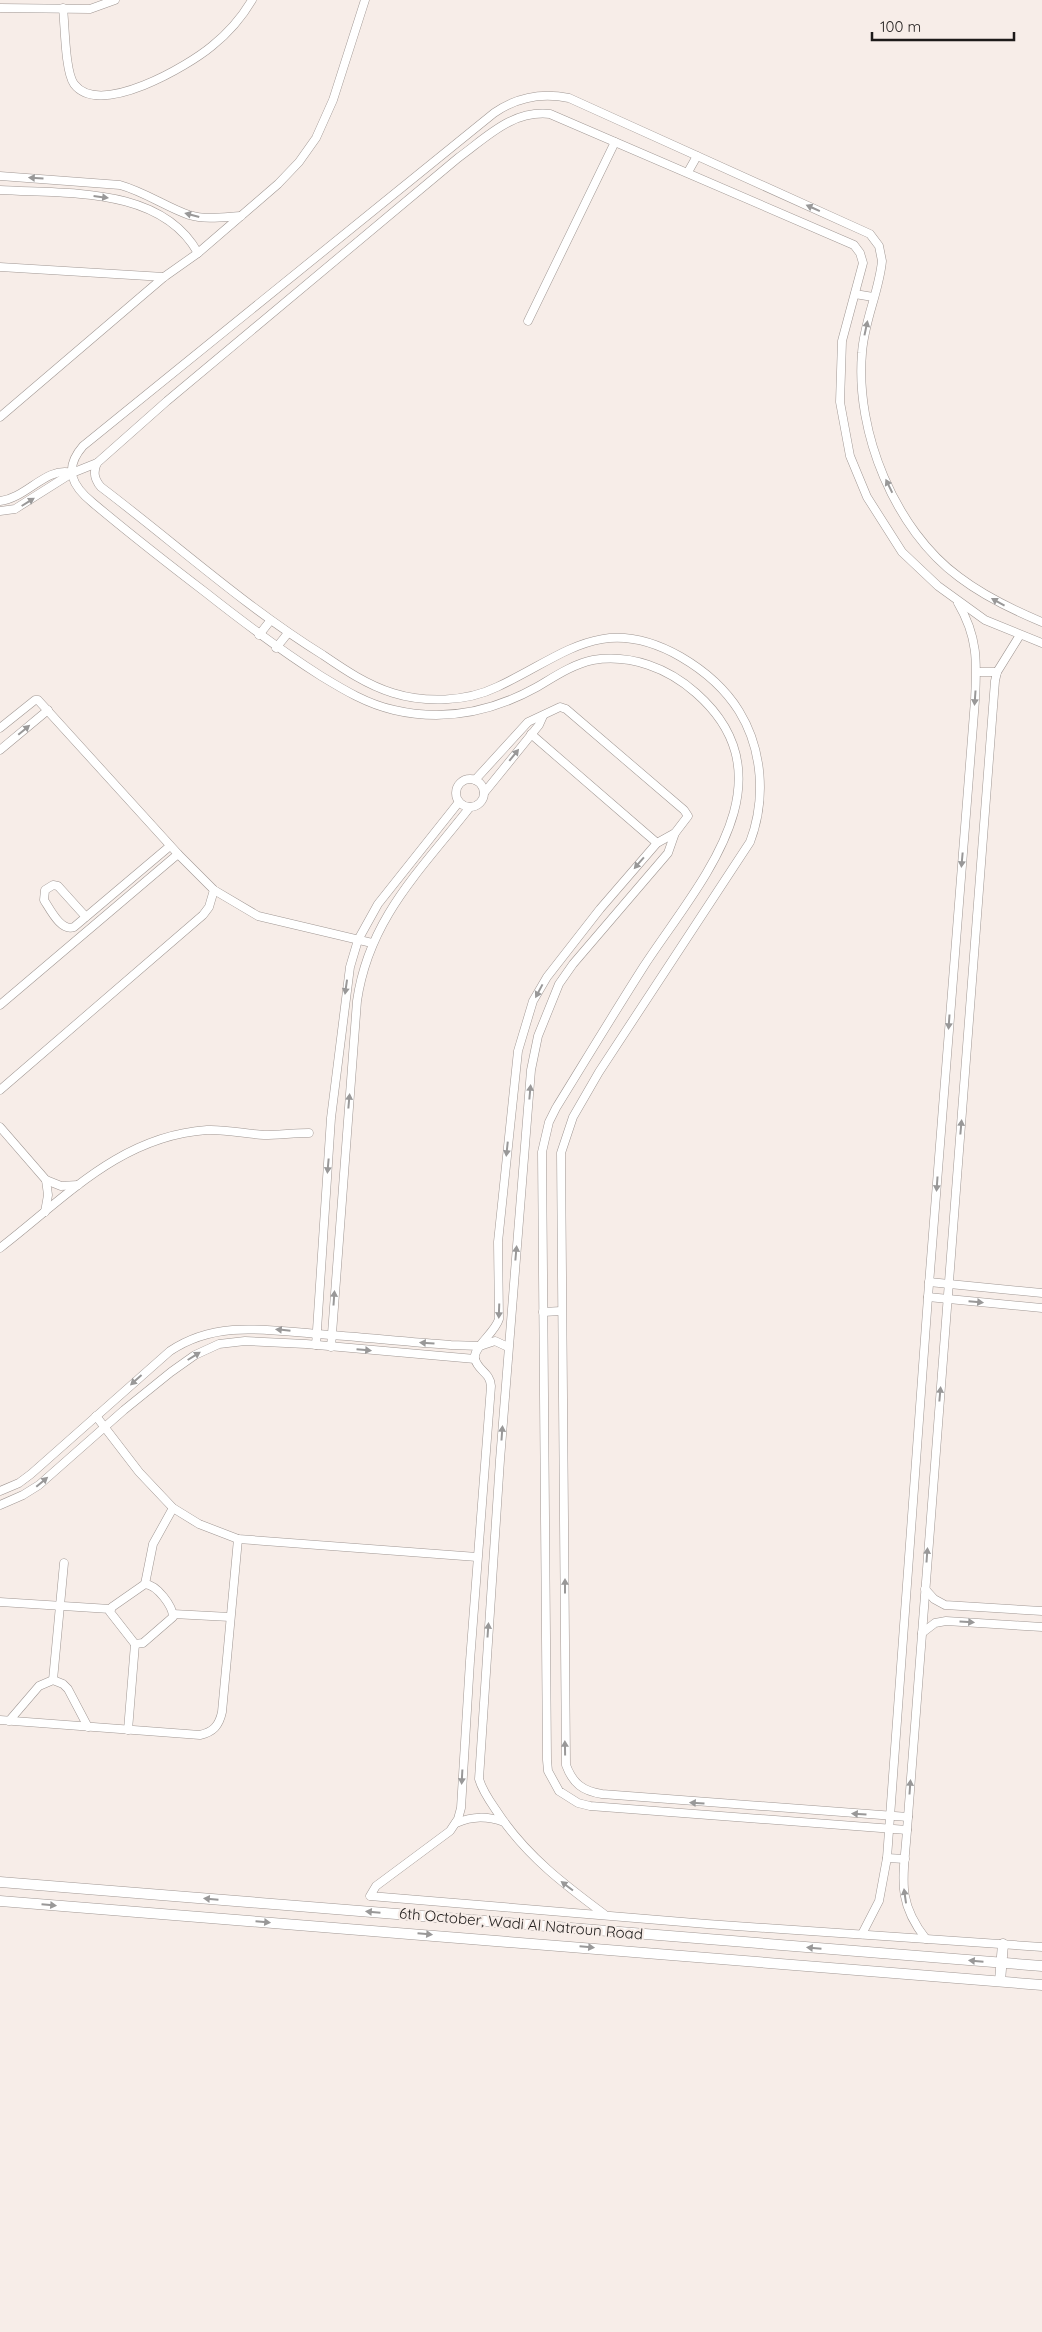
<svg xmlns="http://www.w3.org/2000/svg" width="1042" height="2332" viewBox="0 0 1042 2332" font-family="Quicksand,sans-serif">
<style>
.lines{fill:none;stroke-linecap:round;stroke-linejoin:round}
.street-casing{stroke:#a09793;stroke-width:9}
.secondary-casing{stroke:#a09793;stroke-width:11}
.street{stroke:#fff;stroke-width:8}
.secondary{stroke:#fff;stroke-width:10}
.oneway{fill:#999898}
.labels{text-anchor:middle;stroke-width:4.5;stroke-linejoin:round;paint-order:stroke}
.street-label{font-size:15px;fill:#1d1a19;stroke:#f7ede8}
</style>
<rect width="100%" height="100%" fill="#f7ede8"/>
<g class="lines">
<defs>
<g id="street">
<path d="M0 8 90 9 115 0"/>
<path d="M63 8C65 26 65 71 74 84 100 118 188 66 212 46 227 34 242 17 252 0"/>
<path d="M688 172 697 156"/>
<path d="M0 176 120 185C145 192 166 207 189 215 206 220 224 217 241 216"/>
<path d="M0 190C66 194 161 186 198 253"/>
<path d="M0 267 164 277"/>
<path d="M855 294 873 297"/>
<path d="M528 321 615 142"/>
<path d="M0 417 164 277 198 253 278 184 299 162 316 138 333 100 365 0"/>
<path d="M0 501C27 498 46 466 72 473"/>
<path d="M0 511 15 509 72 473 97 463"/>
<path d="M259 635 270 621"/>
<path d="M276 648 288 633"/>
<path d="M977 672H997"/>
<path d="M0 728 35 700H38L178 854 214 890 258 916 372 943"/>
<path d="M531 734 657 843"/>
<path d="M0 750 48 710"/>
<circle cx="470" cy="793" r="14"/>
<path d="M475 780 528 722 560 707 566 709 684 810 688 816 675 833 668 853 573 964 559 984 538 1036 531 1070 500 1460 479 1779C483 1793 492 1804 500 1816 528 1857 565 1885 604 1914"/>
<path d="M484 793 539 725 543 716"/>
<path d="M675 833 657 843 600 909 547 977 533 1001 518 1051 498 1242 499 1319C495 1333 472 1348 475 1359 478 1371 490 1372 491 1386L470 1661 461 1808 458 1819 450 1831 376 1886 370 1896 707 1924 1042 1947"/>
<path d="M86 917 58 886 53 885 45 890 44 900C50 909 61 932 74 927L170 846"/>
<path d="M0 1005 178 854"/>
<path d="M0 1090 203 915 209 907 214 890"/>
<path d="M0 1127 46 1180 48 1195 45 1212"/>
<path d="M46 1180 61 1186 78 1185"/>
<path d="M0 1248C65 1198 120 1136 207 1130 226 1129 245 1134 264 1135 279 1135 294 1133 309 1133"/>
<path d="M929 1282 1042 1293"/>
<path d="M928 1297 1042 1308"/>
<path d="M543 1312 561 1311"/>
<path d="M316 1345 331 1118 350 967 358 940 378 904 459 802"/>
<path d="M331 1347 357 1001C369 918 421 870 470 807"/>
<path d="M96 1416 139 1472 173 1508 199 1524 238 1539 477 1557"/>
<path d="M0 1491 19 1483 31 1474 170 1351C216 1320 267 1330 318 1334 362 1337 407 1342 451 1345L480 1346 495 1341 508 1347"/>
<path d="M0 1505 23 1495 39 1485 124 1410 171 1372 195 1355 219 1344 245 1341 306 1344 475 1359"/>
<path d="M145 1584C157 1585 173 1606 173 1617L143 1643 135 1644 110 1612 112 1607Z"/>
<path d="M145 1584 153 1544 173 1508"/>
<path d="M925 1589 934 1599 945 1605 1042 1611"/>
<path d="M0 1602 110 1609"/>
<path d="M173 1614 230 1617"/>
<path d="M922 1633 935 1623 946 1621 1042 1627"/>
<path d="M53 1680 64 1563"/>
<path d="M0 1720 200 1735C213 1732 219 1726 222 1712L238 1539"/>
<path d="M9 1721 39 1686 53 1680 63 1684 68 1689 88 1727"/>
<path d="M128 1730 135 1644"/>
<path d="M908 1817 602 1794C583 1791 573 1784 566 1765L561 1153 573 1117 599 1072 750 842C766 800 763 750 739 711 724 687 705 671 681 657 602 612 564 656 497 687 466 702 425 703 393 693 367 685 345 670 323 655 244 606 175 543 101 487 94 479 93 472 97 463L167 401 458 158C487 137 512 110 550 114L854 245 860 253 863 263 842 341 840 402 850 456 867 497 902 552 938 586 985 620 1042 643"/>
<path d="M456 1823C473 1816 487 1816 504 1822"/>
<path d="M907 1830 590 1806 578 1803 559 1791 548 1771 547 1760 542 1152 549 1122 556 1108C585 1061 614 1013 644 966 696 886 796 781 696 693 668 668 631 654 593 660 573 664 554 677 537 687 492 712 445 722 394 710 367 704 344 690 321 676 280 650 243 622 205 592 167 563 130 534 93 503 72 486 63 469 83 446L494 113C517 97 541 92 569 98L870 234 879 246 882 261C879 292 864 321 862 353 855 432 895 530 959 577 984 596 1013 610 1042 622"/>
<path d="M887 1858 905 1859"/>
<path d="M862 1934 879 1901 887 1858 928 1297 975 700C977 662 978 637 958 603"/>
<path d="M926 1939C895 1900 904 1876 907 1830L995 681 997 672 1020 635"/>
</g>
<g id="secondary">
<path d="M0 1882 1042 1966"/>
<path d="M0 1901 1042 1985"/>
<path d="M1000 1981 1003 1944"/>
</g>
</defs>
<use href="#street" class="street-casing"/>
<use href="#secondary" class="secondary-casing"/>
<use href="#street" class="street"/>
<use href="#secondary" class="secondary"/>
</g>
<defs><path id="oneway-solid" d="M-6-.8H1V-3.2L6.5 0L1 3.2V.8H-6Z" transform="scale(1.25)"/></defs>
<g class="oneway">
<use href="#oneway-solid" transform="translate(36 178) rotate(-177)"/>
<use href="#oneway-solid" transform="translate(101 197) rotate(7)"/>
<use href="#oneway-solid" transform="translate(813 208) rotate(-156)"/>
<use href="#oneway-solid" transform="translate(192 215) rotate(-165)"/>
<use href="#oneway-solid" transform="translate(866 328) rotate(-78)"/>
<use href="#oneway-solid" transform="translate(889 486) rotate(-116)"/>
<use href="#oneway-solid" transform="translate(28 502) rotate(-32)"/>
<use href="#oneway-solid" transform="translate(998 602) rotate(-151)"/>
<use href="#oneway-solid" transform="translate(975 698) rotate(94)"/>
<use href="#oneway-solid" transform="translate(24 730) rotate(-40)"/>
<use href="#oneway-solid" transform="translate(514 755) rotate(-51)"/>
<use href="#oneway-solid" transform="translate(962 860) rotate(95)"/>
<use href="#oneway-solid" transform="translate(639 863) rotate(131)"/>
<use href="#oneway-solid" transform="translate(346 987) rotate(98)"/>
<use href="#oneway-solid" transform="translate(539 991) rotate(118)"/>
<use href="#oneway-solid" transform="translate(949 1022) rotate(94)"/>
<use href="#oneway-solid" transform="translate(530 1092) rotate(-85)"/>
<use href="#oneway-solid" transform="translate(349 1101) rotate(-85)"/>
<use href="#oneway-solid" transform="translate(961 1127) rotate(-85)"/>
<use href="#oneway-solid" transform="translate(507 1149) rotate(96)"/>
<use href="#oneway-solid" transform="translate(328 1166) rotate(95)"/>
<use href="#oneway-solid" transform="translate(937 1184) rotate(94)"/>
<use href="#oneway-solid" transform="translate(516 1253) rotate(-85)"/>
<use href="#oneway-solid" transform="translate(334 1298) rotate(-86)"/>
<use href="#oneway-solid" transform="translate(976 1302) rotate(5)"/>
<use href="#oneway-solid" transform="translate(499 1311) rotate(92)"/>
<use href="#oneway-solid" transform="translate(283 1330) rotate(-174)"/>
<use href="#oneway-solid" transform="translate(427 1343) rotate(-176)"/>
<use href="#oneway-solid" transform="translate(364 1350) rotate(5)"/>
<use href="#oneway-solid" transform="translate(194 1356) rotate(-32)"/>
<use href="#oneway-solid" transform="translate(136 1380) rotate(138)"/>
<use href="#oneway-solid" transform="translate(940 1394) rotate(-85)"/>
<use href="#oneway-solid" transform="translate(502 1433) rotate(-86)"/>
<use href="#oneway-solid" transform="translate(42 1482) rotate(-40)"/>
<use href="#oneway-solid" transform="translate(927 1555) rotate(-86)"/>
<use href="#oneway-solid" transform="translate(565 1586) rotate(-90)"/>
<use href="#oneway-solid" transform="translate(967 1622) rotate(4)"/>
<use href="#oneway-solid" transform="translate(488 1630) rotate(-86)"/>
<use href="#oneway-solid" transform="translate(565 1748) rotate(-91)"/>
<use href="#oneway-solid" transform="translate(462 1777) rotate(93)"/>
<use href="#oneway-solid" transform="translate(910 1787) rotate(-86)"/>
<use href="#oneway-solid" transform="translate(697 1803) rotate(-176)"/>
<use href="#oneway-solid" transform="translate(859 1814) rotate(-176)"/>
<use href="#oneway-solid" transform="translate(567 1886) rotate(-143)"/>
<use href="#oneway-solid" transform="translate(905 1896) rotate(-98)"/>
<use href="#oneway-solid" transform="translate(211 1899) rotate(-175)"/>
<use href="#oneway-solid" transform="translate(49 1905) rotate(5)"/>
<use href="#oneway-solid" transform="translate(373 1912) rotate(-175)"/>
<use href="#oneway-solid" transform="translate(263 1922) rotate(5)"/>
<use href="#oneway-solid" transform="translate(425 1934) rotate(5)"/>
<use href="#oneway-solid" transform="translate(587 1947) rotate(5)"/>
<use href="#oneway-solid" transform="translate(814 1948) rotate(-175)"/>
<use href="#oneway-solid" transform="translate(976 1961) rotate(-175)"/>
</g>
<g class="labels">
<g class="street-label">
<text transform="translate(521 1924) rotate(5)" y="5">6th October, Wadi Al Natroun Road</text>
</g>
</g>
<path d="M872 32v8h142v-8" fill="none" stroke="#1d1a19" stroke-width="2.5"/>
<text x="880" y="32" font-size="15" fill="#1d1a19" stroke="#f7ede8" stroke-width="4" paint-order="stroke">100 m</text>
</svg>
